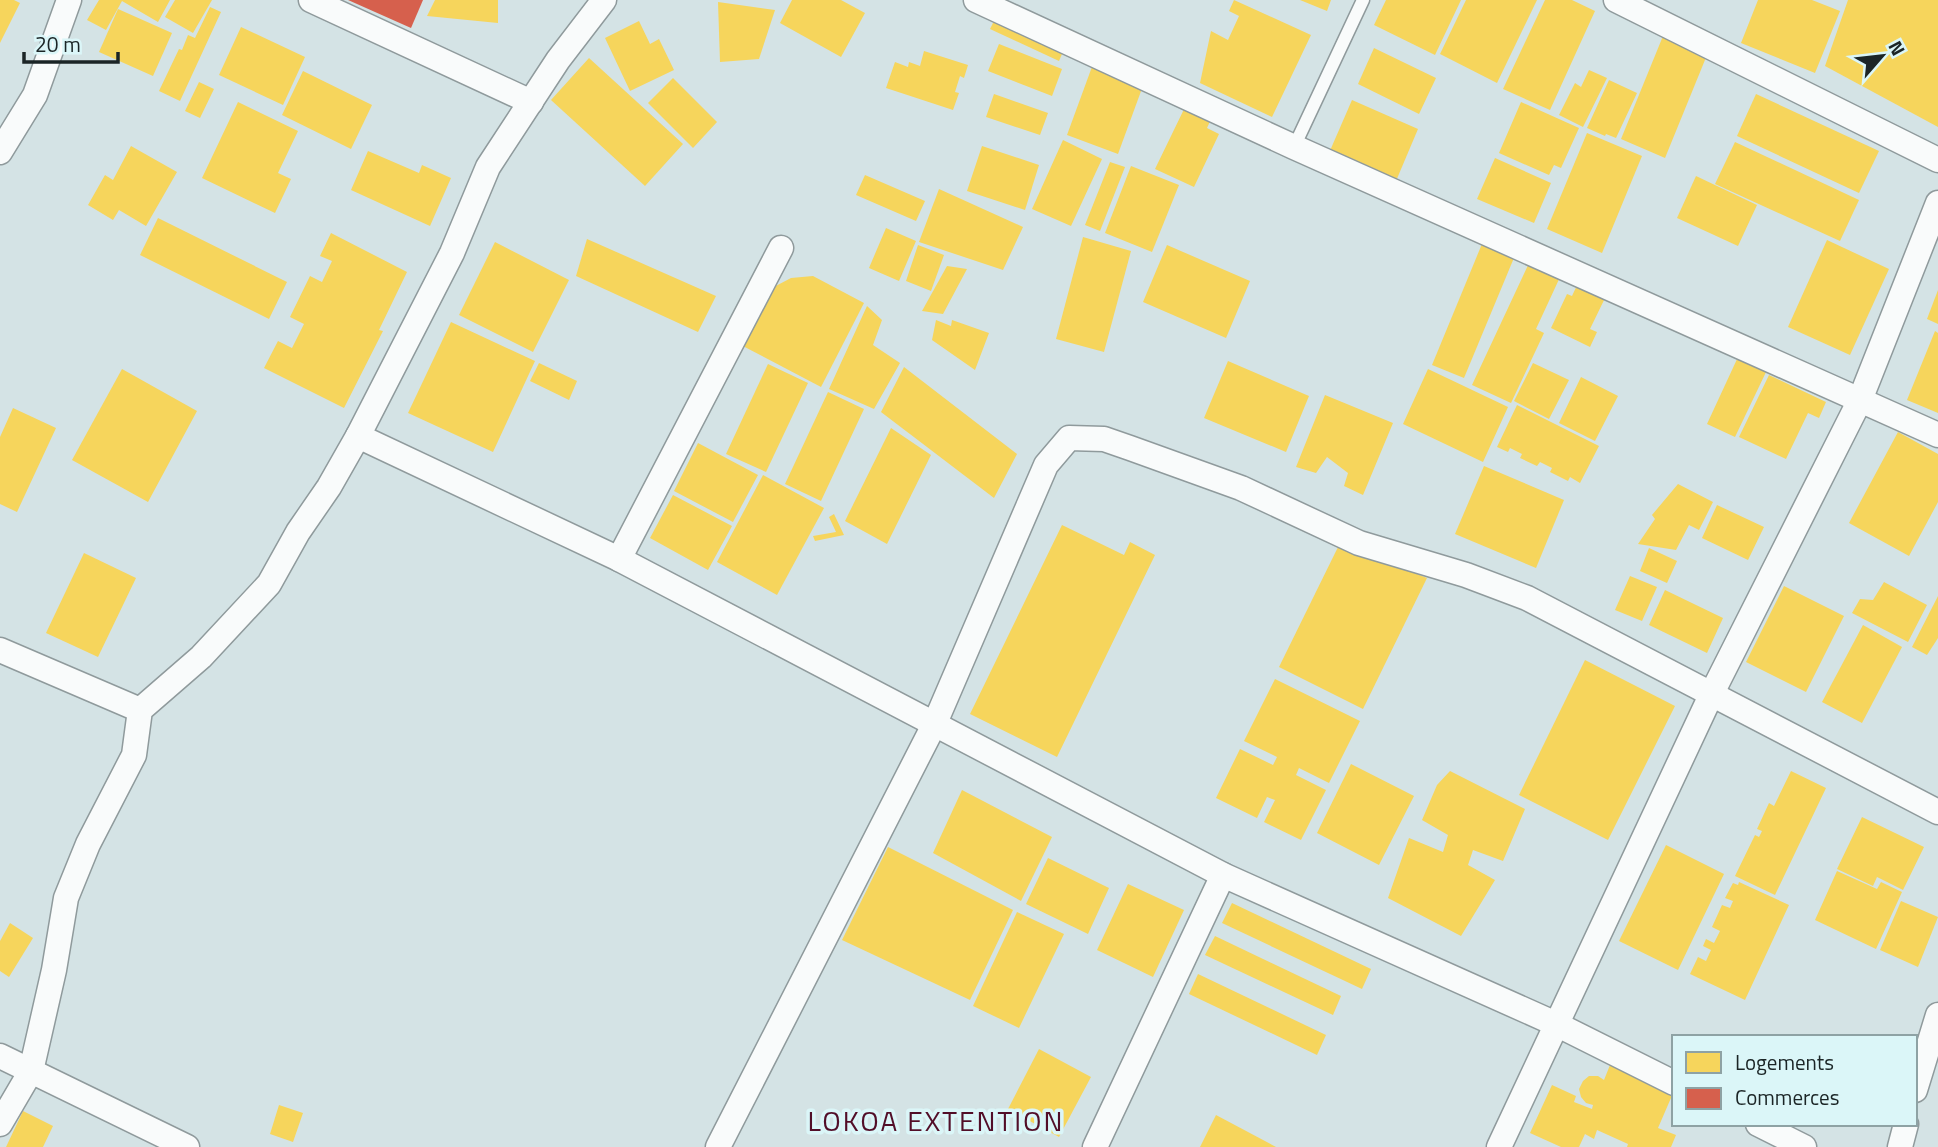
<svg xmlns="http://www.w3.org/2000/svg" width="1938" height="1147" viewBox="0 0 1938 1147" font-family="'Titillium Web',sans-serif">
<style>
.homes{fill:#f6d55c}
.shops{fill:#d6604d}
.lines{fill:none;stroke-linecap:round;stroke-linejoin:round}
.service-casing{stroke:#8f9a9c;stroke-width:15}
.minor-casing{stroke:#8f9a9c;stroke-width:27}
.service{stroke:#f9fbfb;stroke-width:12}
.minor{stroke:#f9fbfb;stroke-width:24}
.labels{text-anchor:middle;stroke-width:7;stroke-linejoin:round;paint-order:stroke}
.neighbourhood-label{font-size:28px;letter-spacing:2px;fill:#520e28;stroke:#dbf6f8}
</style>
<rect width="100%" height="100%" fill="#d4e3e5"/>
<g class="homes">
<path d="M0 0H14L20 3 0 43Z"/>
<path d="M99 0H170L158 22 122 1 106 30 87 20Z"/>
<path d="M175 0H212L193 33 165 17Z"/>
<path d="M435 0H498V23L427 16Z"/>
<path d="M792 0H841L865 13 841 57 780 23Z"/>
<path d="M1234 0 1311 35 1272 117 1200 83 1211 31 1228 40 1239 16 1229 11Z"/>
<path d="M1300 0H1331L1327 11Z"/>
<path d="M1386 0H1461L1435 55 1374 25Z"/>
<path d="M1466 0H1537L1497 83 1440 54Z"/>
<path d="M1545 0H1572L1595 11 1550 110 1503 89Z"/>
<path d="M1758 0H1812L1840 11 1815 73 1741 43Z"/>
<path d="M1848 0H1938V127L1825 66Z"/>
<path d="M718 2 775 10 759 59 720 62Z"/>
<path d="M210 7 221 12 180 101 159 91 179 49 182 50 188 35 195 38Z"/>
<path d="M118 9 172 33 153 76 99 52Z"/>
<path d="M997 15 1065 47 1059 61 990 29Z"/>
<path d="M639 21 650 44 659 39 674 70 630 91 605 38Z"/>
<path d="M241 27 305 57 283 105 219 75Z"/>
<path d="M1663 36 1707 55 1665 158 1621 139Z"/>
<path d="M999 44 1062 69 1052 96 988 71Z"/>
<path d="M1374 48 1436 78 1419 114 1358 84Z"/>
<path d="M924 51 968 65 964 78 960 76 955 92 959 93 953 110 886 88 895 62 908 67 909 62 920 66Z"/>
<path d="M589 58 683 144 645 186 551 100Z"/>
<path d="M1093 64 1144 83 1118 154 1067 135Z"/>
<path d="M1589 70 1607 78 1583 127 1559 115 1575 83 1581 87Z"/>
<path d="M303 71 372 105 351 149 282 115Z"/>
<path d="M673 78 717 122 693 148 648 103Z"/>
<path d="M1609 80 1637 93 1616 138 1606 134 1605 136 1587 128Z"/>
<path d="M199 82 214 89 200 118 185 111Z"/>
<path d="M994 94 1048 113 1040 135 986 117Z"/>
<path d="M1756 94 1879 151 1859 193 1737 136Z"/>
<path d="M1352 100 1418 129 1396 181 1329 153Z"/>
<path d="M238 102 298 131 278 173 291 179 275 213 202 178Z"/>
<path d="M1521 102 1579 128 1561 168 1554 165 1549 175 1499 153Z"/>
<path d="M1187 103 1213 115 1207 128 1219 134 1194 187 1155 169Z"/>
<path d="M1587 133 1642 156 1602 253 1547 229Z"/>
<path d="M1063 140 1102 159 1071 226 1032 209Z"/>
<path d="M1735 142 1859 200 1840 241 1715 184Z"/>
<path d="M131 146 177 172 146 226 119 210 113 220 88 205 105 175 113 180Z"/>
<path d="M982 146 1039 165 1025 210 967 191Z"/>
<path d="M368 151 419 173 422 165 451 178 430 226 351 190Z"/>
<path d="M1495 158 1551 183 1534 223 1477 199Z"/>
<path d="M1110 162 1125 167 1100 231 1085 225Z"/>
<path d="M1131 166 1179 185 1152 252 1105 233Z"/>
<path d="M865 175 925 201 916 221 856 195Z"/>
<path d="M1696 176 1757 205 1738 246 1677 218Z"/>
<path d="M939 189 1023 227 1003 270 919 242Z"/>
<path d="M158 218 287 282 269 319 140 255Z"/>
<path d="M886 228 916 241 899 281 869 268Z"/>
<path d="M331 233 407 272 379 330 383 331 344 408 264 368 278 341 292 348 304 324 290 317 310 276 322 282 332 261 320 256Z"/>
<path d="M1083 237 1131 251 1104 352 1056 339Z"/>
<path d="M587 239 716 296 698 332 576 276Z"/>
<path d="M1484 239 1516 253 1464 378 1432 365Z"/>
<path d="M1827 240 1889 269 1850 355 1788 327Z"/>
<path d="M495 242 569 280 533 352 459 315Z"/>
<path d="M918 245 944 255 931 291 906 281Z"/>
<path d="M1167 245 1250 281 1226 338 1143 302Z"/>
<path d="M1530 261 1561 275 1536 329 1544 333 1511 403 1472 385Z"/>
<path d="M947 266 967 269 943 314 922 311Z"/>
<path d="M813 276 864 303 821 387 739 344 770 289 791 278Z"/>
<path d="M1579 281 1606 296 1590 329 1597 332 1590 347 1551 328 1567 294 1572 296Z"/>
<path d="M1938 290V324L1927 319Z"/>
<path d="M867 306 882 320 873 345 900 363 874 409 829 389Z"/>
<path d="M936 320 951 326 952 320 989 333 975 370 932 340Z"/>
<path d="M451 322 535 361 493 452 408 413Z"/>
<path d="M1935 331 1938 333V413L1907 400Z"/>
<path d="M1738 357 1767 370 1735 437 1707 424Z"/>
<path d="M1228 361 1309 396 1286 452 1204 418Z"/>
<path d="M539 363 577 381 569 400 530 381Z"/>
<path d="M1533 363 1569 380 1549 419 1514 401Z"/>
<path d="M768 364 808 383 766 472 726 454Z"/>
<path d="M904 367 1017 454 994 498 881 412Z"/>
<path d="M122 369 197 411 148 502 72 460Z"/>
<path d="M1428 369 1508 407 1483 462 1403 424Z"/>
<path d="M1769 375 1826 402 1819 418 1808 413 1786 459 1739 437Z"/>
<path d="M1581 377 1618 396 1595 441 1559 423Z"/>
<path d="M828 392 864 409 821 501 785 484Z"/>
<path d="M1325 395 1393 423 1363 495 1344 486 1348 473 1327 457 1316 473 1296 467Z"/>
<path d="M1517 405 1599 446 1580 483 1570 477 1568 481 1550 472 1552 468 1540 462 1537 466 1520 458 1522 454 1510 448 1508 452 1497 447Z"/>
<path d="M13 408 56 428 17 512 0 504V437Z"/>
<path d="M891 428 931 455 887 544 845 521Z"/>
<path d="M1898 432 1938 454V502L1909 556 1849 523Z"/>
<path d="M698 443 758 475 733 522 674 491Z"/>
<path d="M1484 466 1564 500 1536 568 1455 534Z"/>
<path d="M763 475 824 508 777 595 717 562Z"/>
<path d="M1678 484 1713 502 1699 530 1689 525 1676 550 1638 544 1655 519 1652 515Z"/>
<path d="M673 495 732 526 708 570 650 538Z"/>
<path d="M1717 505 1764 527 1748 560 1702 538Z"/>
<path d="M834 514 844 535 815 541 813 536 836 532 829 517Z"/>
<path d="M1062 525 1124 555 1130 542 1155 555 1057 757 970 714Z"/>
<path d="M1340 543 1427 578 1363 709 1279 667Z"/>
<path d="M1649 548 1677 561 1667 583 1640 571Z"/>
<path d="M84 553 136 578 98 657 46 633Z"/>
<path d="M1630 576 1657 587 1642 621 1615 610Z"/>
<path d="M1884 582 1927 605 1908 642 1852 613 1860 599 1873 600Z"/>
<path d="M1784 586 1844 616 1806 692 1746 662Z"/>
<path d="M1665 590 1723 618 1707 653 1649 625Z"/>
<path d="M1938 596V638L1927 655 1912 647Z"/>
<path d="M1863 625 1902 647 1862 723 1822 702Z"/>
<path d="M1585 660 1675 706 1608 840 1519 795Z"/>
<path d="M1275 679 1360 721 1329 783 1299 768 1296 775 1326 790 1301 840 1264 822 1275 800 1267 797 1257 818 1216 798 1240 749 1273 765 1277 757 1244 741Z"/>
<path d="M1351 764 1414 796 1379 865 1317 833Z"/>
<path d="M1450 771 1525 809 1503 861 1473 850 1468 865 1495 880 1461 936 1388 898 1409 838 1443 852 1448 835 1422 820 1437 785Z"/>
<path d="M1791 771 1826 788 1775 895 1735 876 1755 835 1759 837 1762 831 1757 829 1769 803 1774 806Z"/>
<path d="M962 790 1052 837 1021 901 933 853Z"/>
<path d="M1862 817 1924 847 1903 890 1877 877 1873 886 1837 869Z"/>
<path d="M1666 845 1724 874 1678 970 1619 941Z"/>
<path d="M888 847 1013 910 970 1000 842 940Z"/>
<path d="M1048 858 1109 888 1088 934 1026 904Z"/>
<path d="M1837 871 1877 889 1881 882 1902 892 1876 949 1815 920Z"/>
<path d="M1739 882 1789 905 1745 1000 1690 974 1698 957 1706 961 1711 950 1703 946 1706 939 1714 943 1720 931 1712 927 1722 905 1730 908 1733 901 1725 898 1733 883 1738 885Z"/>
<path d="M1128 884 1184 910 1153 977 1097 950Z"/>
<path d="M1901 901 1938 917 1918 967 1880 950Z"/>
<path d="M1232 903 1371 969 1362 989 1222 923Z"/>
<path d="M1017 912 1064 934 1019 1028 973 1006Z"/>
<path d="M10 923 33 938 9 977 0 971V941Z"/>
<path d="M1215 936 1341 996 1333 1015 1205 955Z"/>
<path d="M1198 974 1326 1035 1317 1055 1189 994Z"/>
<path d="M1039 1049 1091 1077 1059 1137 1008 1109Z"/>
<path d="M1612 1060 1674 1091 1658 1128 1676 1135 1671 1147H1627L1628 1144 1597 1130 1594 1139 1585 1134 1579 1147H1561L1530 1133 1552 1085 1576 1096 1574 1102 1592 1109 1593 1105 1586 1103 1581 1097 1579 1089 1583 1081 1589 1076H1598L1604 1080Z"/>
<path d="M279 1105 303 1113 293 1142 270 1134Z"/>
<path d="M23 1111 53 1126 43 1147H6Z"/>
<path d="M1216 1115 1276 1147H1200Z"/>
</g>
<path class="shops" d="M348 0H423L411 28Z"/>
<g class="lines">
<defs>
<path id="service" d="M1294 147 1363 0"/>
<g id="minor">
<path d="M311 0 531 102"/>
<path d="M976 0 1294 147 1938 435"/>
<path d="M1616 0 1938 160"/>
<path d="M0 152 35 95 69 0"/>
<path d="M358 436 619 559 1223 875 1556 1024 1674 1083"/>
<path d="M619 559 781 248"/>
<path d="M0 650 140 710"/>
<path d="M0 1056 187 1147"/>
<path d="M1915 1090 1938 1015"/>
<path d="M0 1124 31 1071 54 970 66 898 88 844 134 755 140 710 201 657 269 584 298 532 329 487 358 436 452 253 488 167 558 60 604 0"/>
<path d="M1758 1124 1804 1147"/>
<path d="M718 1147 935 723 1046 465 1069 438 1104 439 1130 448 1241 488 1359 543 1466 575 1527 598 1938 812"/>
<path d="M1095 1147 1223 875"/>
<path d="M1499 1147 1712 693 1860 400 1938 203"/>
<path d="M1900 1147 1906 1124"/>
</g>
</defs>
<use href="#service" class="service-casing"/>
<use href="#minor" class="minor-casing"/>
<use href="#service" class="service"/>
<use href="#minor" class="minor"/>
</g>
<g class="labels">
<g class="neighbourhood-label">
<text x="936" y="1131">LOKOA EXTENTION</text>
</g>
</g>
<rect x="1672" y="1035" width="245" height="91" fill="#dbf6f8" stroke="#8ea2a4" stroke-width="2"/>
<rect x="1686" y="1052" width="35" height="21" fill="#f6d55c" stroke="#8ea2a4" stroke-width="2"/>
<text x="1735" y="1070" font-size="21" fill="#1b2526">Logements</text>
<rect x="1686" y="1088" width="35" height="21" fill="#d6604d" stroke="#8ea2a4" stroke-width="2"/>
<text x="1735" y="1105" font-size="21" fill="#1b2526">Commerces</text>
<g transform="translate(1882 56) rotate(62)" stroke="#dbf6f8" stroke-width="5" paint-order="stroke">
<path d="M0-5L12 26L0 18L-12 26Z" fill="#1b2526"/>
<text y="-10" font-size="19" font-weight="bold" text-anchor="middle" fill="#1b2526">N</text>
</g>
<path d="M24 52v10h94v-10" fill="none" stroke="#1b2526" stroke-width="3.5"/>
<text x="35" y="52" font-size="21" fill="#1b2526" stroke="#dbf6f8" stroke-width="5" paint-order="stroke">20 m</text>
</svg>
